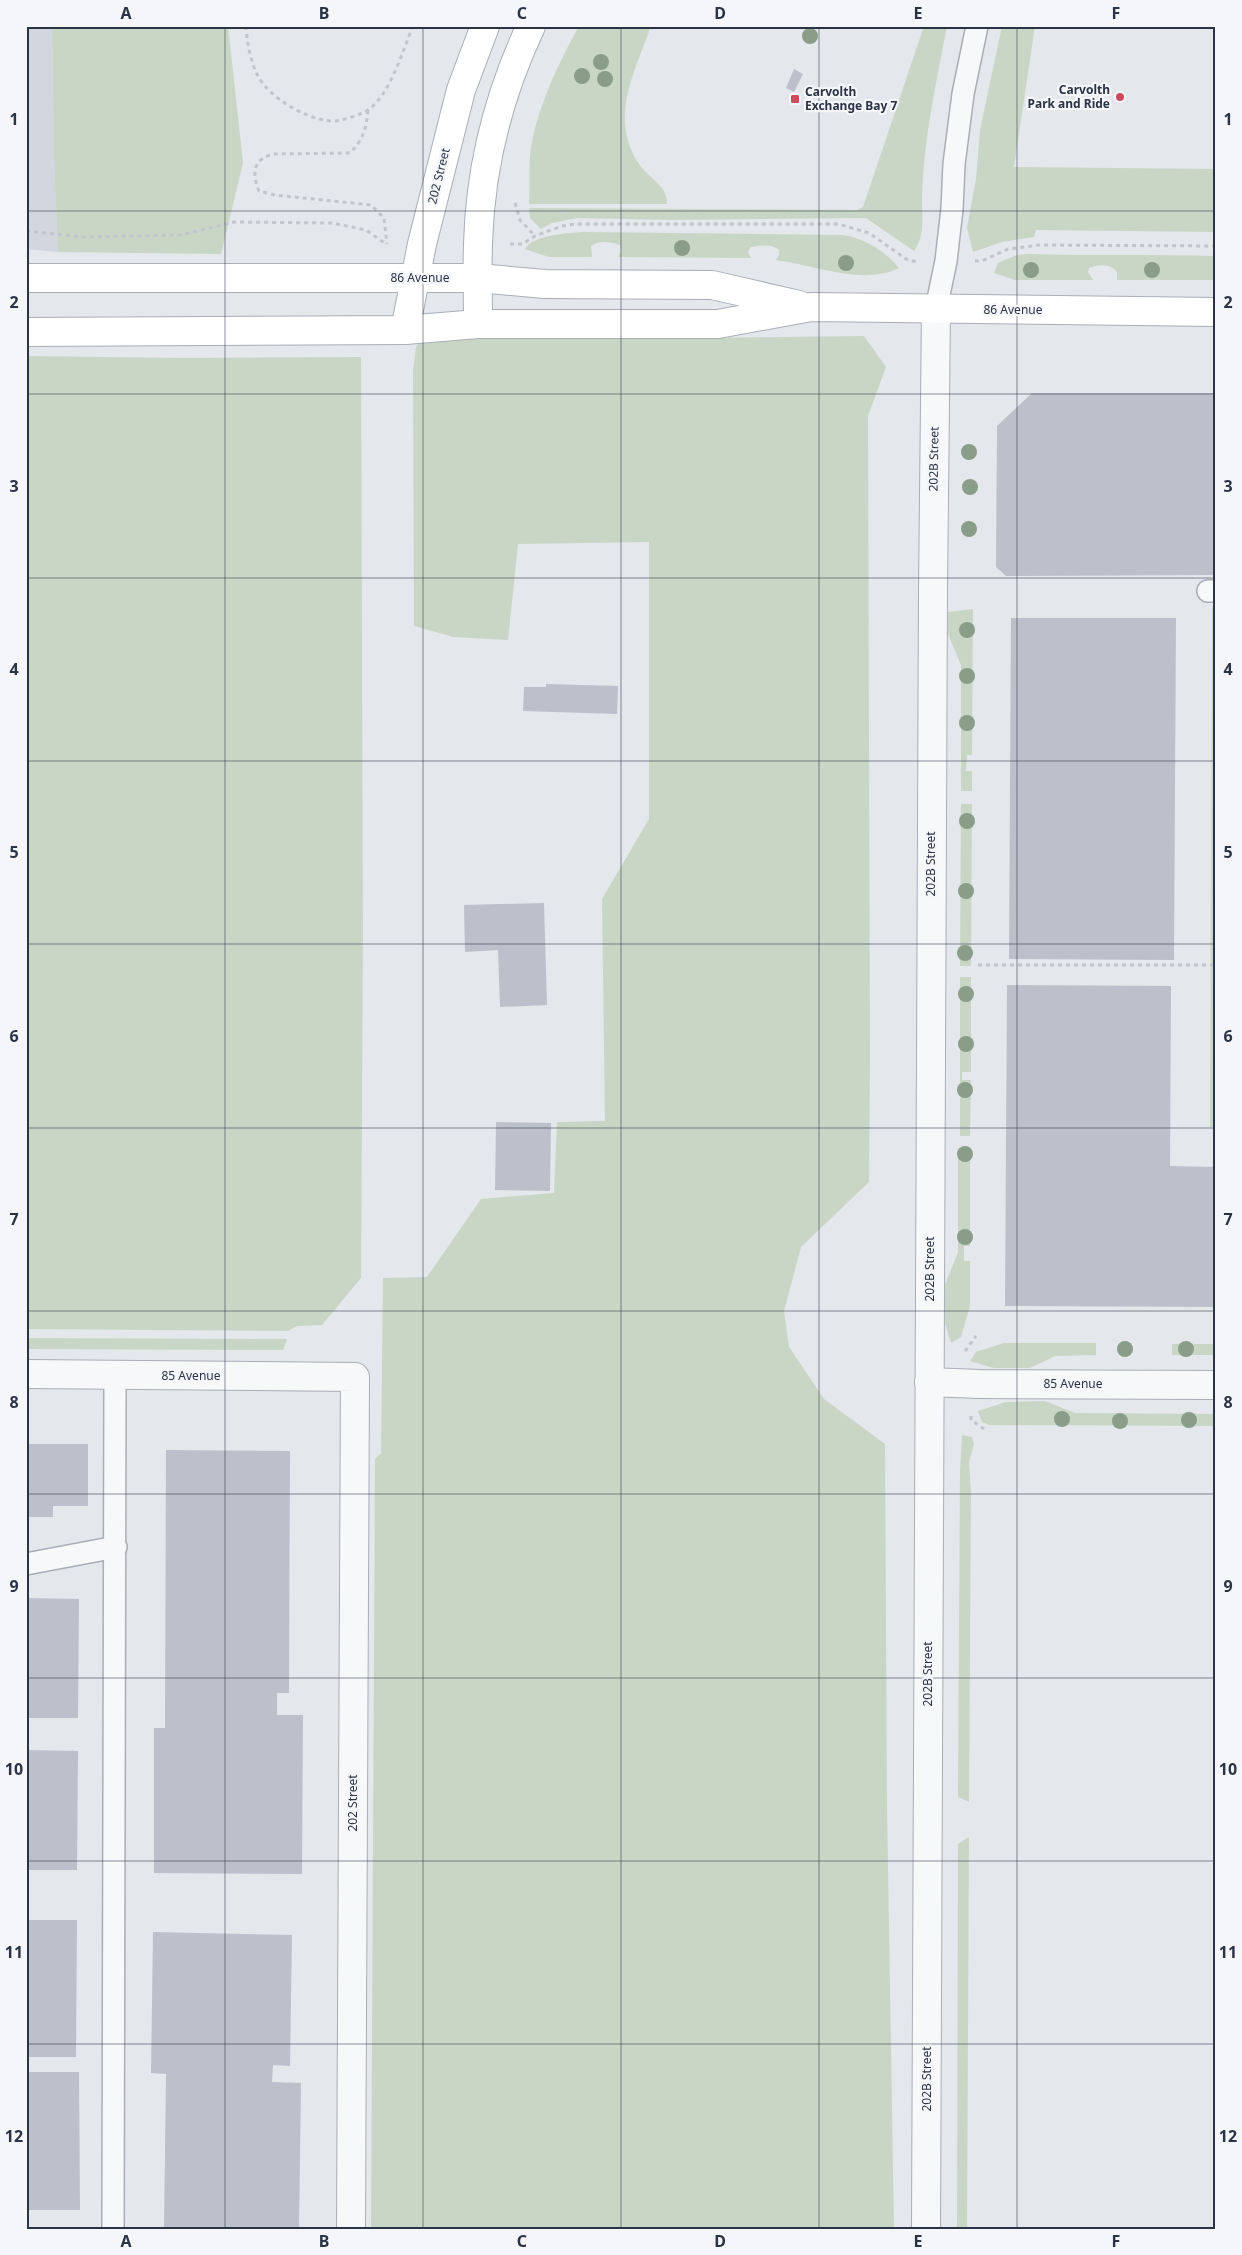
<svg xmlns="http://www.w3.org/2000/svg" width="1242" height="2255" viewBox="0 0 1242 2255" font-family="'Noto Sans',sans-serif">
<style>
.built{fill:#d2d6de}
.green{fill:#c9d6c5}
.building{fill:#bbc0ca}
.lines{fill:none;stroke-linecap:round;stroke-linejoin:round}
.lane-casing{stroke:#a9aeb7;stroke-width:24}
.street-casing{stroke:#a9aeb7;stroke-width:30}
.secondary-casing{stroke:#a9aeb7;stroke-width:30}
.path{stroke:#c2c5cb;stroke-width:3;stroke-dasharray:4 4;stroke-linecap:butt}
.lane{stroke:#f7f8fa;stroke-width:21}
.street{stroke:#f7f8fa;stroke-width:28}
.secondary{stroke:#fff;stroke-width:28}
.tree{fill:#899d89}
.grid{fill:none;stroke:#2b3445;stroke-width:1;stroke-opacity:0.55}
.poi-dot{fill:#d1495b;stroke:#f4f6f9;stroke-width:2}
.labels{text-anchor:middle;stroke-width:4.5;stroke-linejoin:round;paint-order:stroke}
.poi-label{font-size:12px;font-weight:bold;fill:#2b3445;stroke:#f4f6f9;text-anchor:end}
.street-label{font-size:12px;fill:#2b3445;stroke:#f4f6f9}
.neatline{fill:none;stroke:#2b3445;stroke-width:2}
.grid-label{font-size:16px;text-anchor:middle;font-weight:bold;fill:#2b3445}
</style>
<rect width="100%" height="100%" fill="#e4e7ec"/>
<path class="built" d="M26 26H52L54 161 58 252 26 249Z"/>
<g class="green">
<path d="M52 26H228L243 163 221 254 58 252 54 161Z"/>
<path d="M579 26H651C634 74 607 121 642 168 652 180 667 186 667 204H529C530 189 529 173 530 157 534 114 558 64 579 26Z"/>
<path d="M924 26H947C936 84 923 141 922 200 922 218 925 235 914 251L866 218 672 220 577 218 552 223 541 229 530 218 529 208 857 210 863 207Z"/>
<path d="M1002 26H1035L1014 167 1216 169V232L1036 230 1034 237 1002 242 973 252 967 228 976 179 980 130Z"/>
<path d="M583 232 842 235C864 238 884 250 899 268 863 286 814 265 776 260L779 255V250C772 244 760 245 751 247L748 252 751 258 618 257 621 251 620 245C610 242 600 240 591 246L592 257H549L525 249C533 235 568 233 583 232Z"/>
<path d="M1029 254C1091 256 1153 254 1216 256V280H1117V272C1110 264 1098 264 1089 268L1088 272 1093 280H1015L994 273 998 263 1017 255Z"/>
<path d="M437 336 598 339 864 336 886 367 868 416 870 1056 869 1182 801 1247 784 1311 789 1347 824 1399 885 1444 887 1805 894 2229H371L375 1459 381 1453 383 1278 427 1277 481 1199 554 1193 557 1122 605 1121 602 899 649 819V542L518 544 508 640 453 637 414 626 413 371 416 347 421 340Z"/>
<path d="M26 356 185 358 361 357 363 936 361 1278 322 1325 297 1326 288 1331 26 1329Z"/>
<path d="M1216 606V1127H1210L1212 607Z"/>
<path d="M973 609 972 755H967L966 771H972V791H961V665L948 634V612Z"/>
<path d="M961 804H972L971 966H960Z"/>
<path d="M960 977H971V1072H962V1080H971L970 1136H960Z"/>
<path d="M958 1149H970V1246H964V1261H970V1306L961 1337 951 1343 945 1323V1285L958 1252Z"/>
<path d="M26 1338 287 1339 283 1350 26 1349Z"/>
<path d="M1004 1343H1096V1355L1055 1356 1030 1368H994L970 1361 976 1352Z"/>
<rect x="1172" y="1344" width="44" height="11"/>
<path d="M1045 1401 1075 1413 1216 1414V1426L989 1425 982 1422 978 1411 1006 1402Z"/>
<path d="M962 1435 972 1437 974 1444 969 1462 971 1492 969 1802 958 1797 960 1471Z"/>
<path d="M969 1837 967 2229H957L958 1844Z"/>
</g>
<g class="building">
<path d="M794 69 803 74 794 92 786 88Z"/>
<path d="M1032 393H1216V575L1006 576 996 567 997 426Z"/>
<path d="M1011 618H1176L1174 960 1009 959Z"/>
<path d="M546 684 618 686 617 714 523 711 524 687H546Z"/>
<path d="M544 903 547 1005 500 1007 498 950 465 952 464 905Z"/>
<path d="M1007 985 1171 986 1170 1166 1216 1167V1307L1005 1306Z"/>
<path d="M496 1122 551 1123 550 1191 495 1190Z"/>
<path d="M26 1444H88V1506H53V1517H26Z"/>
<path d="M166 1450 290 1451 289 1693H277V1715H303L302 1874 154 1873V1728H165Z"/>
<path d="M26 1598 79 1599 78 1718H26Z"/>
<path d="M26 1750 78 1751 77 1870H26Z"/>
<path d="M26 1920H77L76 2057H26Z"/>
<path d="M153 1932 292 1935 290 2066 273 2065 272 2082 301 2083 299 2229H164L166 2074 151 2073Z"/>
<path d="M26 2072H79L80 2210H26Z"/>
</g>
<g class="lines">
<defs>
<g id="lane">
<path d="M936 309 946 261 952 209 954 164 963 94 977 26"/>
<path d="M1208 591H1216"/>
<path d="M26 1564 116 1547"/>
<path d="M113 2229 115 1375"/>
</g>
<g id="street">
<path d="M26 1374 355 1377 351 2229"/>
<path d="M929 1382 980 1384 1216 1385"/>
<path d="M926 2229 933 590 936 309"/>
</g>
<g id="secondary">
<path d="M26 278H478L545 284 712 285 799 305"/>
<path d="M478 324C478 297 477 271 478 244 480 169 499 94 531 26"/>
<path d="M405 330 422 244 461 90 485 26"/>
<path d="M26 332 405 330 478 324H718L811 307 1216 312"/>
</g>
</defs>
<use href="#lane" class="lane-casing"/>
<use href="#street" class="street-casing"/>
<use href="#secondary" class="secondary-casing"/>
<g class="path">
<path d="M246 26C247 42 250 60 257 74 268 98 310 122 336 121 344 120 362 114 368 110 390 95 403 50 413 26"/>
<path d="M368 110C366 128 364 139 350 153L274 154C254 158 251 173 259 191L275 195 371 205 384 218 387 244"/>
<path d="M515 203 520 220 535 236"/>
<path d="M26 231 82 237 181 235 234 222 332 223 366 230 386 244"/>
<path d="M510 244H522L535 236 562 226 575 224H838L869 233 909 261H916"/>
<path d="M975 261H982L1008 249 1039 245 1216 246"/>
<path d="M978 965H1216"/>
<path d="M1216 1032V1095"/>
<path d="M965 1351 976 1336"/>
<path d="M971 1416V1420L984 1429"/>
</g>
<use href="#lane" class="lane"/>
<use href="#street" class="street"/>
<use href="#secondary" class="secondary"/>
</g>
<g class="tree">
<circle cx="810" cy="36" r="8"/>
<circle cx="601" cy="62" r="8"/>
<circle cx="582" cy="76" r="8"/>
<circle cx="605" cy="79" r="8"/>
<circle cx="682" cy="248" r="8"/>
<circle cx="846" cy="263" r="8"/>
<circle cx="1031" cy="270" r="8"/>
<circle cx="1152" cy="270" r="8"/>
<circle cx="969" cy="452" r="8"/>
<circle cx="970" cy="487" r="8"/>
<circle cx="969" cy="529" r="8"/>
<circle cx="967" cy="630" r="8"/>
<circle cx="967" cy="676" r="8"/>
<circle cx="967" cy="723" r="8"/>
<circle cx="967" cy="821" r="8"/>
<circle cx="966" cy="891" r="8"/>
<circle cx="965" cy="953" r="8"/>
<circle cx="966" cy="994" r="8"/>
<circle cx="966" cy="1044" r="8"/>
<circle cx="965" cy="1090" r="8"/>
<circle cx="965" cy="1154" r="8"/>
<circle cx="965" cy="1237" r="8"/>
<circle cx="1125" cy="1349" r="8"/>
<circle cx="1186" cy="1349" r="8"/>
<circle cx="1062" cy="1419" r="8"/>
<circle cx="1189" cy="1420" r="8"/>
<circle cx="1120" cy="1421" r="8"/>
</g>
<path class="grid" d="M225 26V2229M423 26V2229M621 26V2229M819 26V2229M1017 26V2229M26 211H1216M26 394H1216M26 578H1216M26 761H1216M26 944H1216M26 1128H1216M26 1311H1216M26 1494H1216M26 1678H1216M26 1861H1216M26 2044H1216"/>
<g class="poi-dot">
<circle cx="1120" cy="97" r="5"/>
<rect x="790" y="94" width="10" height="10" rx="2.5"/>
</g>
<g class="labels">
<g class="poi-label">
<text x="1110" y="94">Carvolth<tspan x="1110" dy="14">Park and Ride</tspan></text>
<text x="805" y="96" text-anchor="start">Carvolth<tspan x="805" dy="14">Exchange Bay 7</tspan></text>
</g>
<g class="street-label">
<text transform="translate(439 176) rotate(-76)" y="4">202 Street</text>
<text x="420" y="282">86 Avenue</text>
<text x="1013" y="314">86 Avenue</text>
<text transform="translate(934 459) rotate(-89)" y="4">202B Street</text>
<text transform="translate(931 864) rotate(-90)" y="4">202B Street</text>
<text transform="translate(930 1269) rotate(-90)" y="4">202B Street</text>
<text x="191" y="1380">85 Avenue</text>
<text x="1073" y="1388">85 Avenue</text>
<text transform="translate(928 1674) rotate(-90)" y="4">202B Street</text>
<text transform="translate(353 1803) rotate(-90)" y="4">202 Street</text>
<text transform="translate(927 2079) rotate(-90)" y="4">202B Street</text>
</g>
</g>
<rect width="1242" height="2255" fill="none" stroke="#f4f6f9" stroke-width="55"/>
<rect x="28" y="28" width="1186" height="2200" class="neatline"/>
<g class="grid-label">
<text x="126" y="19">A</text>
<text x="324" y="19">B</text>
<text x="522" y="19">C</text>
<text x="720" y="19">D</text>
<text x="918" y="19">E</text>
<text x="1116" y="19">F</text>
<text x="14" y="125">1</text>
<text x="1228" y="125">1</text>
<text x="14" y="308">2</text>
<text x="1228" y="308">2</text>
<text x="14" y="492">3</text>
<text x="1228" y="492">3</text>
<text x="14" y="675">4</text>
<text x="1228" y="675">4</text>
<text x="14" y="858">5</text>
<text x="1228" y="858">5</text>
<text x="14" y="1042">6</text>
<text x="1228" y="1042">6</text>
<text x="14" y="1225">7</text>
<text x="1228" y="1225">7</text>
<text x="14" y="1408">8</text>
<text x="1228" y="1408">8</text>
<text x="14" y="1592">9</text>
<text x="1228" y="1592">9</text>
<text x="14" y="1775">10</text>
<text x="1228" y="1775">10</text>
<text x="14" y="1958">11</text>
<text x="1228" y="1958">11</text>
<text x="14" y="2142">12</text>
<text x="1228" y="2142">12</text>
<text x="126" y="2247">A</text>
<text x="324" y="2247">B</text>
<text x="522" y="2247">C</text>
<text x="720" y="2247">D</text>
<text x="918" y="2247">E</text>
<text x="1116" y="2247">F</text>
</g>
</svg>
